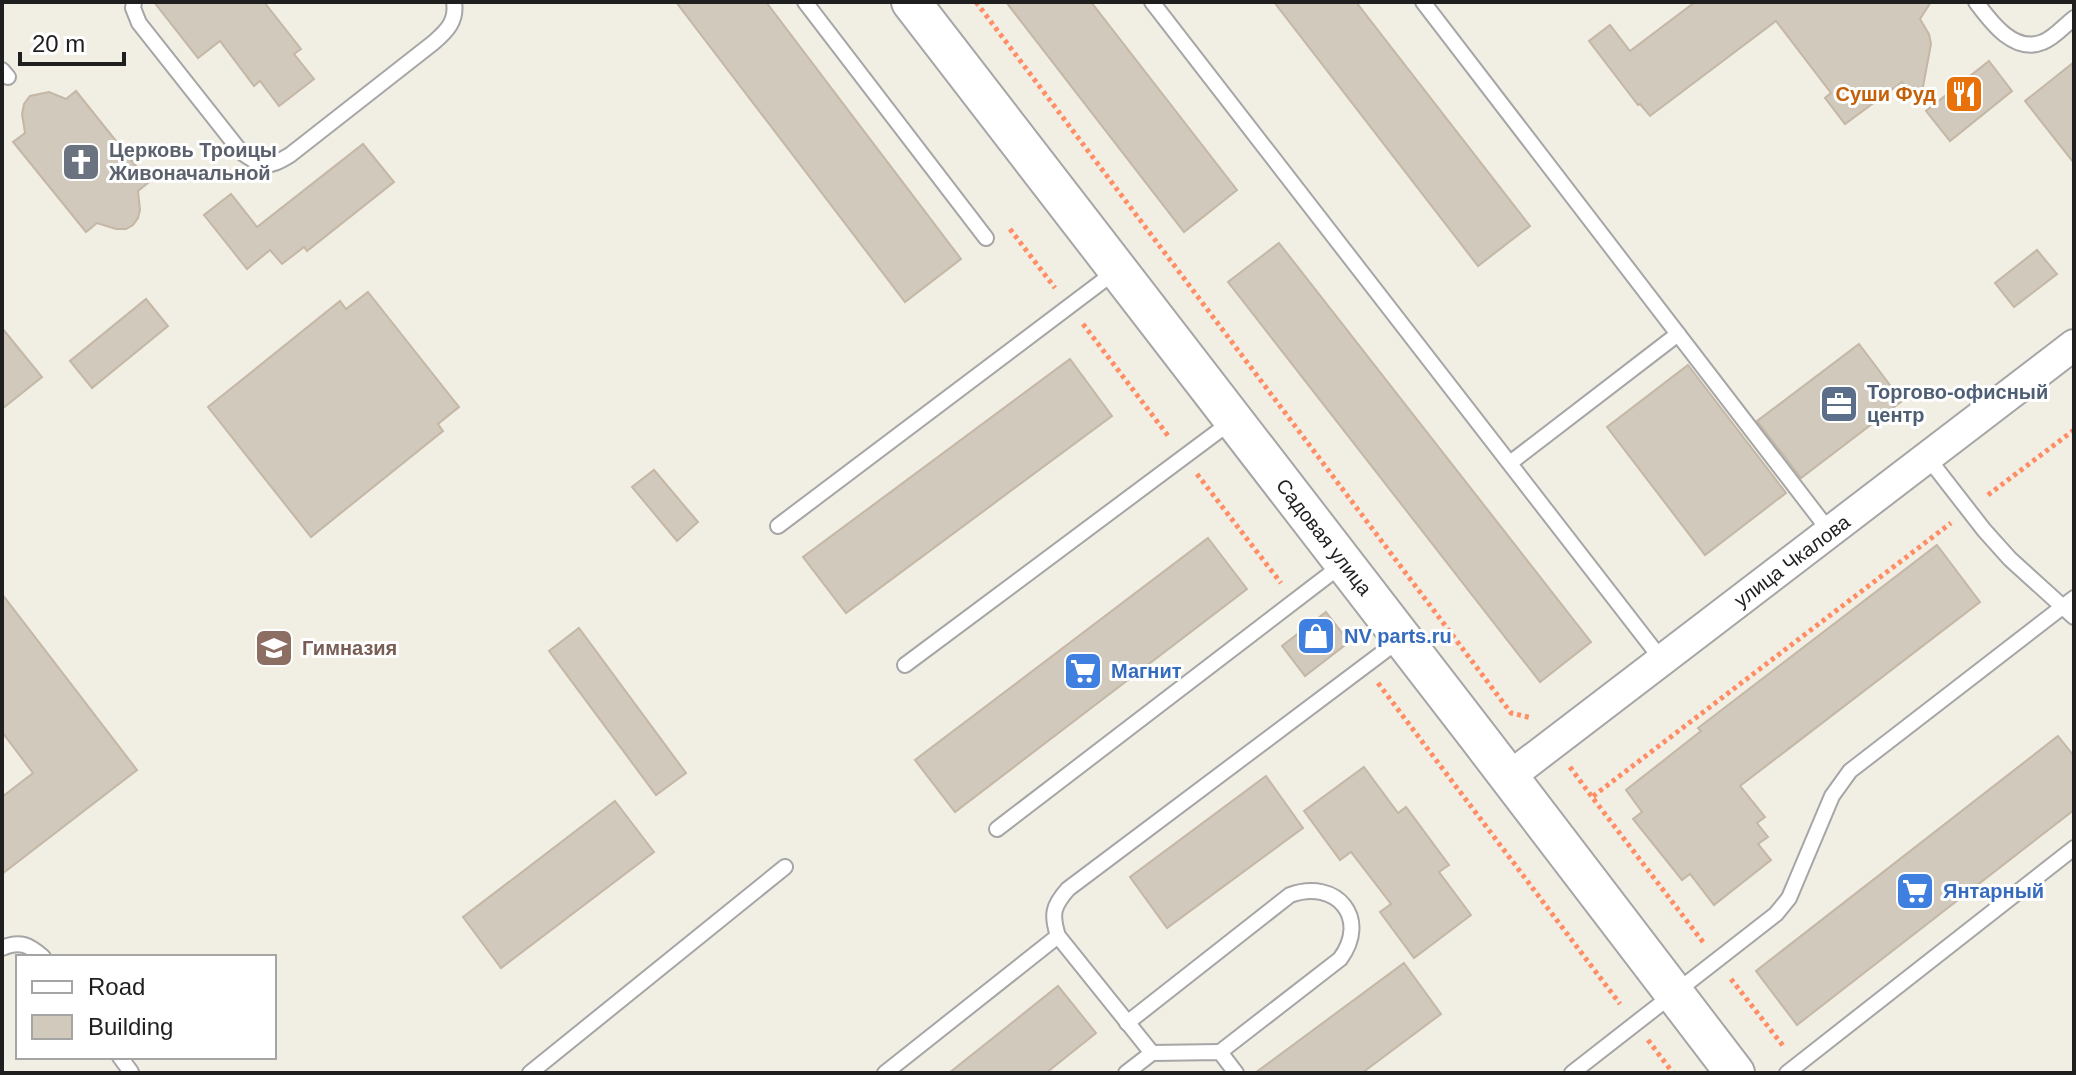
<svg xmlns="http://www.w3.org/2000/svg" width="2076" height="1075" viewBox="0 0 2076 1075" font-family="Helvetica,sans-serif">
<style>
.building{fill:#d1c9bc;stroke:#c4b7a5;stroke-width:2}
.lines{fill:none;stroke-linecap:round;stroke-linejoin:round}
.service-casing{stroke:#a6a6a6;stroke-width:18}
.minor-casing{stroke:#a6a6a6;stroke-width:34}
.tertiary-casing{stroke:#a6a6a6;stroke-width:42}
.path{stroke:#ff8e66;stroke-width:5;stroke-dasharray:4 4;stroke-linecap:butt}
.service{stroke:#fff;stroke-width:14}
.minor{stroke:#fff;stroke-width:30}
.tertiary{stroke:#fff;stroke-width:38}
.labels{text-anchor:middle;stroke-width:6;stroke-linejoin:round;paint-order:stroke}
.food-label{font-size:20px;font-weight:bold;fill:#c56008;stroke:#fff;text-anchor:end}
.worship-label{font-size:20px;font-weight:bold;fill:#5b616d;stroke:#fff;text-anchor:start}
.service-label{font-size:20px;font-weight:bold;fill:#4e5e75;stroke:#fff;text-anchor:start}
.street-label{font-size:20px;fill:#1f1f1f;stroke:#fff}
.shop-label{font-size:20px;font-weight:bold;fill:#366cbe;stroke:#fff;text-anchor:start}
.education-label{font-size:20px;font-weight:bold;fill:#785e54;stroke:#fff;text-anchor:start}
</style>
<rect width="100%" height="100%" fill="#f1eee4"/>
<g class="building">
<path d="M154 2H264L301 49 294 54 314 79 279 106 260 81 254 86 220 41 198 58Z"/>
<path d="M676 2H766L961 259 905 302Z"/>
<path d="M1006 2H1091L1237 190 1184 232Z"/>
<path d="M1274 2H1356L1530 226 1478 266Z"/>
<path d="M1695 2H1931L1920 19 1929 34 1931 44 1920 103 1902 82 1845 124 1825 98 1831 93 1776 21 1650 116 1640 104 1638 105 1589 41 1610 25 1630 51Z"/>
<path d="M1989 61 2012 91 1950 141 1926 111Z"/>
<path d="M2074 62V163L2025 101Z"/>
<path d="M76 91 149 182 138 191 140 210 138 218 133 225 126 229H116L97 223 86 232 13 142 25 133 22 114 24 104 30 96 49 92 66 99Z"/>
<path d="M363 144 394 182 307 251 304 247 282 264 270 250 247 269 204 215 231 194 257 227Z"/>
<path d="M1279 243 1591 642 1540 682 1228 282Z"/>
<path d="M2037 250 2057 274 2014 307 1995 283Z"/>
<path d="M368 292 459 407 438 424 443 431 311 537 208 407 340 301 346 309Z"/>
<path d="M146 299 168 326 92 388 70 361Z"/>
<path d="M2 328 42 377 2 409Z"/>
<path d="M1859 344 1902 401 1801 478 1757 421Z"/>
<path d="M1070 359 1112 416 846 613 803 557Z"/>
<path d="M1688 365 1786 493 1705 555 1607 427Z"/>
<path d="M654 470 698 522 677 541 632 487Z"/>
<path d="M1208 538 1247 589 955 812 915 760Z"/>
<path d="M1937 545 1980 602 1740 786 1765 817 1757 823 1768 837 1758 844 1771 860 1714 905 1690 874 1682 880 1633 819 1642 812 1626 790 1701 731 1698 728Z"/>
<path d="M2 594 137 770 2 874V797L33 773 2 732Z"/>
<path d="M1326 612 1349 642 1305 676 1282 646Z"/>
<path d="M579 628 686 773 656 795 549 651Z"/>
<path d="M2058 736 2074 756V810L1797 1025 1756 971Z"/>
<path d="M1364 767 1398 813 1406 807 1449 865 1439 872 1471 915 1414 958 1380 912 1391 904 1351 852 1340 860 1304 811Z"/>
<path d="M1266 776 1303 828 1167 928 1130 877Z"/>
<path d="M615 801 654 852 501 968 463 917Z"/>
<path d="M1404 963 1441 1014 1362 1073H1255Z"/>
<path d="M1058 986 1096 1033 1046 1073H949Z"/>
</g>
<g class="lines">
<defs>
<g id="service">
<path d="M134 2 133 8 139 23 241 152C263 167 267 169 290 155L433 43C447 31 457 21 454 2"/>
<path d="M805 2 986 238"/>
<path d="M1152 2 1662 660"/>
<path d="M1423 2 1830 532"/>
<path d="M1976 2C1991 22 2014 54 2043 42 2054 38 2065 25 2074 18"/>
<path d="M2 70 8 77"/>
<path d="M1928 458 1984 530 2010 559 2074 617"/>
<path d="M1510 463 1678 334"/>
<path d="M778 526 1116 271"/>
<path d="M905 665 1232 421"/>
<path d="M997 829 1343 564"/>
<path d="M2 948C20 940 29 945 43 957"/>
<path d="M1127 1023 1290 895C1337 878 1370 919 1340 959L1220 1052"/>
<path d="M1152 1053 1220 1052 1236 1073"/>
<path d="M120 1057 131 1072"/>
<path d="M530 1073 785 867"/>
<path d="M885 1073 1058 936"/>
<path d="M1126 1073 1152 1053 1058 936C1051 914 1053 906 1068 889L1402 638"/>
<path d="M1572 1073 1776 914 1789 898 1832 796 1850 771 2074 598"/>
<path d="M1787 1073 2074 848"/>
</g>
<path id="minor" d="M1509 777 2074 345"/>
<path id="tertiary" d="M911 2 1479 738 1735 1073"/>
</defs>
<use href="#service" class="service-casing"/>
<use href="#minor" class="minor-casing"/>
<use href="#tertiary" class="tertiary-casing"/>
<g class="path">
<path d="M976 2 1511 713 1532 718"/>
<path d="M1010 229 1055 288"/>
<path d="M1083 324 1169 437"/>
<path d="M1197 474 1281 583"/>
<path d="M1988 495 2074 430"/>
<path d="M1378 683 1620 1004"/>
<path d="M1570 767 1592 797"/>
<path d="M1703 942 1592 797 1951 523"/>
<path d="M1731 979 1784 1047"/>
<path d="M1648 1040 1673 1073"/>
</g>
<use href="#service" class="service"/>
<use href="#minor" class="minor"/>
<use href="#tertiary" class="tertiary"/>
</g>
<defs>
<symbol id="restaurant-square" viewBox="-11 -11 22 22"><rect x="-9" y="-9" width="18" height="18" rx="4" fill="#e8710a" stroke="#fff"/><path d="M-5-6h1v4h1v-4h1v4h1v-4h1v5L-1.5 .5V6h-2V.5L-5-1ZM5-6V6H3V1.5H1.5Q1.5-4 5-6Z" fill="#fff"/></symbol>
<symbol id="church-square" viewBox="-11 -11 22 22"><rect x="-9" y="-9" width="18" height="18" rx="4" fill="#6b7280" stroke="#fff"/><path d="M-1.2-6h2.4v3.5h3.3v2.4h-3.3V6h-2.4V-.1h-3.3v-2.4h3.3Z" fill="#fff"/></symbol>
<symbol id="office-square" viewBox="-11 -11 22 22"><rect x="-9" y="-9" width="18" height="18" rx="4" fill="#5c6f8a" stroke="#fff"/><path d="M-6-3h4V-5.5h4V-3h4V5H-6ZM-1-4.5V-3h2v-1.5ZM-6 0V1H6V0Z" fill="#fff"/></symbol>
<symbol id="shop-square" viewBox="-11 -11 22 22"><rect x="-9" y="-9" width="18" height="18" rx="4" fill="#3f7fe0" stroke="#fff"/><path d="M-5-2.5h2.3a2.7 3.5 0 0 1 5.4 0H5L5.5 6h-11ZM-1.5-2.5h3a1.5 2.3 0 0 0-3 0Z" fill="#fff"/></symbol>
<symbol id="school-square" viewBox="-11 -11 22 22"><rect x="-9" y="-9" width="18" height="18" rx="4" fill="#8d6e63" stroke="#fff"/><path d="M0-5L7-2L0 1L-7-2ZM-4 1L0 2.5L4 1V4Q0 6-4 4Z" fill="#fff"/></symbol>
<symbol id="supermarket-square" viewBox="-11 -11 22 22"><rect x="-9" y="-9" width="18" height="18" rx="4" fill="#3f7fe0" stroke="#fff"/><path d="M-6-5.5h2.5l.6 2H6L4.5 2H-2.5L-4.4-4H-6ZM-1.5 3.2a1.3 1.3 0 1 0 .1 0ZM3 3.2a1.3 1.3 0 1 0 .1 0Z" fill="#fff"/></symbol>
</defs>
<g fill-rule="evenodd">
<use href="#restaurant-square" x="1942" y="72" width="44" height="44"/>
<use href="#church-square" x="59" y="140" width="44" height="44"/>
<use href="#office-square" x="1817" y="382" width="44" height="44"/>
<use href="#shop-square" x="1294" y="614" width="44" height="44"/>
<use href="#school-square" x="252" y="626" width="44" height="44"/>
<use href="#supermarket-square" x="1061" y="649" width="44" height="44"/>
<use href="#supermarket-square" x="1893" y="869" width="44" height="44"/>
</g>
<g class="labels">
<g class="food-label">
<text x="1936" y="101">Суши Фуд</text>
</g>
<g class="worship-label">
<text x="109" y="157">Церковь Троицы<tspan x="109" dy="23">Живоначальной</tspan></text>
</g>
<g class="service-label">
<text x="1867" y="399">Торгово-офисный<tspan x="1867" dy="23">центр</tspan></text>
</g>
<g class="street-label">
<text transform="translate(1324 537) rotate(52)" y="7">Садовая улица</text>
<text transform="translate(1792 561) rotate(-37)" y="7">улица Чкалова</text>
</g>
<g class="shop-label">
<text x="1344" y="643">NV parts.ru</text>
<text x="1111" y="678">Магнит</text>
<text x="1943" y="898">Янтарный</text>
</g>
<g class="education-label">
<text x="302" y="655">Гимназия</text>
</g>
</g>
<rect width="2076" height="1075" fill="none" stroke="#1f1f1f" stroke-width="8"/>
<rect x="16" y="955" width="260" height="104" fill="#ffffff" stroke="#a5a5a5" stroke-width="2"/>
<rect x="32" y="981" width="40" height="12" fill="#ffffff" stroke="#a5a5a5" stroke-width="2"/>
<text x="88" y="995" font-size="24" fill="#1f1f1f">Road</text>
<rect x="32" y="1015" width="40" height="24" fill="#d1c9bc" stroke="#a5a5a5" stroke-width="2"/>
<text x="88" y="1035" font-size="24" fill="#1f1f1f">Building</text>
<path d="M20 52v12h104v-12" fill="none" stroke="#1f1f1f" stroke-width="4"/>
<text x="32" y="52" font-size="24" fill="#1f1f1f" stroke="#ffffff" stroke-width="6" paint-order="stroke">20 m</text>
</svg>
